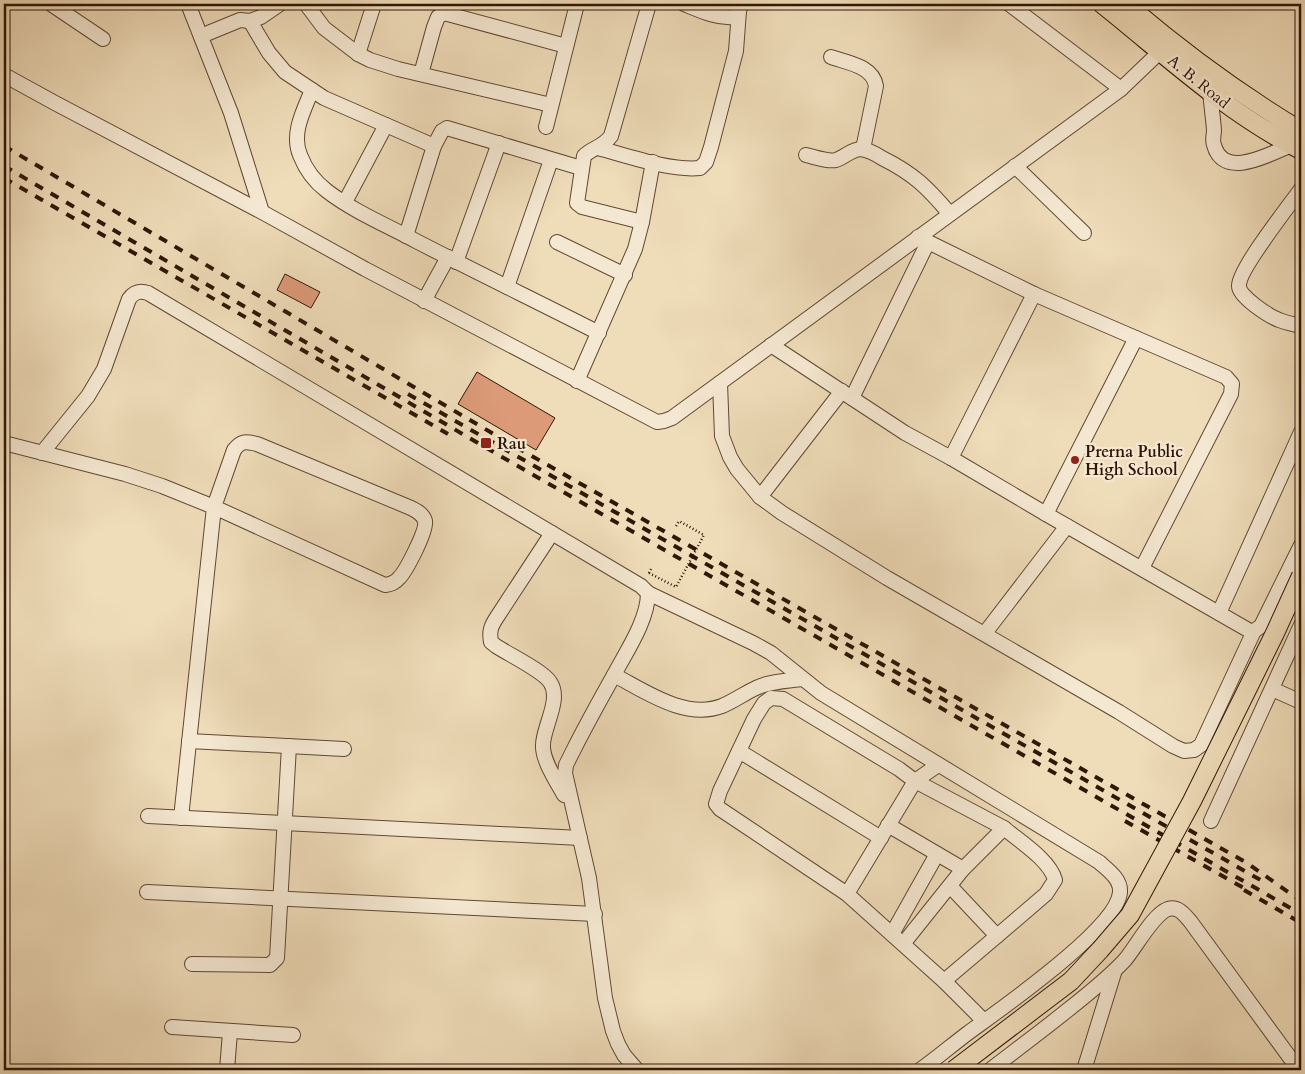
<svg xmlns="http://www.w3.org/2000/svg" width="1305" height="1074" viewBox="0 0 1305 1074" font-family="Cardo,serif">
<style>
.building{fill:#dc9a78;stroke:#301606}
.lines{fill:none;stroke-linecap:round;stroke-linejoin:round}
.minor-casing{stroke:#604833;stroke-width:16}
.major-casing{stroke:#301606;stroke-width:20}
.path{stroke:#301606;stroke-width:2.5;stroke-dasharray:1 2.5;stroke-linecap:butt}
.minor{stroke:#f5e8d2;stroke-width:14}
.major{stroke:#efdcb9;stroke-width:18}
.rail{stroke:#301606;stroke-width:4;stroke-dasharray:9 9;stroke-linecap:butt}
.major-bridge-casing{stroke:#301606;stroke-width:20;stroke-linecap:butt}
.path-bridge{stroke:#301606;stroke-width:2.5;stroke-dasharray:1 2.5;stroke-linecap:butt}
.major-bridge{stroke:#efdcb9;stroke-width:18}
.poi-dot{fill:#8f2418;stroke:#f5e8d2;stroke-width:2}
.labels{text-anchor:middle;stroke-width:4.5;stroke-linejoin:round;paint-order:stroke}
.street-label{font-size:16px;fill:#301606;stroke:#f5e8d2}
.poi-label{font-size:16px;font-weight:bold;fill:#301606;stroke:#f5e8d2;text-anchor:start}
</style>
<rect width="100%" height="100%" fill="#efdcb9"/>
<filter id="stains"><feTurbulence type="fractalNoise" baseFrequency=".004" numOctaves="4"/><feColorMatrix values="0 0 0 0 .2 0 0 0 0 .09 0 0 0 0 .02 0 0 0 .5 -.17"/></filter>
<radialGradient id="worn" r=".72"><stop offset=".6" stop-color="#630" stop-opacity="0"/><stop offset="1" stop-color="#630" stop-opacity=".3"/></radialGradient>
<g class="building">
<path d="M285 274 320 292 311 308 277 290Z"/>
<path d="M477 372 555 418 536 450 458 404Z"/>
</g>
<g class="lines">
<defs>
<g id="minor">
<path d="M51 4 103 39"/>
<path d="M188 4 231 113 262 212"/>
<path d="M306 4 324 28 358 54 370 60 398 69 551 105"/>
<path d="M684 4C699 10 717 19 734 17L739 11 741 5"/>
<path d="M1009 4 1121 89"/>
<path d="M250 21 269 53 285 72 324 98 434 146"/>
<path d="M201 36 240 20 250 21 261 17 280 4"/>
<path d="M358 54 374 4"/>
<path d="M831 57C848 63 873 66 876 86L863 149"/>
<path d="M421 74 434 27 438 17 444 13 566 46"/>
<path d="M4 75 55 103 262 212 365 269 657 422 664 421 672 418 1121 89 1166 46"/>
<path d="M312 90C304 110 291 133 300 155 305 168 315 182 327 191 353 211 386 225 416 241 476 272 538 302 599 333"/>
<path d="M1210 91C1211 104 1213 117 1214 130 1214 135 1212 140 1214 145 1224 181 1271 153 1292 145"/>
<path d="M546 127 577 4"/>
<path d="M598 148C628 156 670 171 700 168L706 162 711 147 736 51 739 11"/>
<path d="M806 155C815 157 827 162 836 160 845 157 852 149 861 149 868 150 876 154 882 158 914 174 927 187 950 214"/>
<path d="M1015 166 1084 233"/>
<path d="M1301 189C1289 206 1238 270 1239 286 1239 297 1269 316 1279 320 1286 323 1294 324 1301 326"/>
<path d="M345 202 386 125"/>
<path d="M642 222 582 207 577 203 584 156C593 147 602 148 611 136L649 4"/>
<path d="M406 236 434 146 442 131 447 128 581 168"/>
<path d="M918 237 1034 294 1226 377 1232 384 1231 394 1142 568"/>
<path d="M557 242 625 275"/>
<path d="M456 262 499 143"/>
<path d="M507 287 551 160"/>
<path d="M424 301 448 257"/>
<path d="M771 345 905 433 951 458 1046 514 1250 631H1254L1261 626 1301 545"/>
<path d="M577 381 635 249 642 222 653 162"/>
<path d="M720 383 722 436 730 457 737 469 760 497 782 513 887 578 1119 712 1173 746 1184 751 1194 750 1201 745 1254 631"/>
<path d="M852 398 928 242"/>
<path d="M4 443 125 474 162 486 214 507 385 585C391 584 395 583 399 578 406 571 427 531 425 521 423 514 417 511 411 508L257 444C245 441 241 441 234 450L214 507 181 818"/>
<path d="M42 453 88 396 104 369 129 299C134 292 139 290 148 293L641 586 648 593C648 620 626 652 614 675 600 700 586 725 573 751L566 765 565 773 589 878 605 998 613 1031 618 1044 624 1055 637 1070"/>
<path d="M951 458 1034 294"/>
<path d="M760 497 842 391"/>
<path d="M1046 514 1136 338"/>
<path d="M552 533 497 617C491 626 489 631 491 642L496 646C508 654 543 671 550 682 562 699 543 727 543 745 542 760 557 782 564 795"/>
<path d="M648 593 753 643 771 653 821 693 1099 862C1108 870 1121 879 1120 892 1118 928 999 1010 968 1033 952 1045 937 1058 920 1070"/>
<path d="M1219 613 1301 432"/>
<path d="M985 633 1067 526"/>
<path d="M614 675C645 691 685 720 722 706 734 701 745 693 756 688 770 681 787 681 802 679"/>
<path d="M1272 689 1301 702"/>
<path d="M189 741 344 749"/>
<path d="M739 751 881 838"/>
<path d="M938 765 915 781 899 769 783 699 771 698 764 703 754 719 720 791 716 804 720 809 847 894 944 981"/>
<path d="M148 816 580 838"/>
<path d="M1211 821 1301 625"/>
<path d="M888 825 963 869"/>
<path d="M950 886 997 936 944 981 984 1021"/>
<path d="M147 892 595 914"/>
<path d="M847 894 915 781 1004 828 963 869 903 944"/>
<path d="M892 934 937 854"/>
<path d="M997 936 1046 894 1055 880C1050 860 1019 841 1004 828"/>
<path d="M192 964 270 965 277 958 289 746"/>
<path d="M172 1027 293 1035"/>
<path d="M227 1070 230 1032"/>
<path d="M990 1070C1016 1050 1043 1030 1069 1009 1088 994 1107 979 1124 961 1135 949 1153 914 1168 909 1178 906 1184 914 1190 921L1299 1070"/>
<path d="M1084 1070 1114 973"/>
</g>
<g id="major">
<path d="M1102 4C1166 55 1227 113 1301 150"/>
<path d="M1126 4C1181 51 1239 94 1301 131"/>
</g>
</defs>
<use href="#minor" class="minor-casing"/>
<use href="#major" class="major-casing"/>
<g class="path">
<path d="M676 526 679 521"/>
<path d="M649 573 652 567"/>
</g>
<use href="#minor" class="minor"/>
<use href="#major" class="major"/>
<g class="rail">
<path d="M4 146 509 443 1247 863 1301 901"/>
<path d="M4 166 502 457 1301 914"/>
<path d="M4 178 448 434"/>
<path d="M408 394 1264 882"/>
<path d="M1125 821 1249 891"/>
<path d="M1244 890 1301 923"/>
</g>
<defs>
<path id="major-bridge" d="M954 1070 1071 981 1100 950 1130 915 1192 801 1275 633 1301 576"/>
</defs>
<use href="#major-bridge" class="major-bridge-casing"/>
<path class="path-bridge" d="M649 573 676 587 704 535 679 521"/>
<use href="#major-bridge" class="major-bridge"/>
</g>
<g class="poi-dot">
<rect x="480" y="437" width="12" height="12" rx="2.5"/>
<circle cx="1075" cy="460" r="5"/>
</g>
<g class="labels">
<g class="street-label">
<text transform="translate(1199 81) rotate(39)" y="6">A. B. Road</text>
</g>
<g class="poi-label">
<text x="497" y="449">Rau</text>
<text x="1085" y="457">Prerna Public<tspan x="1085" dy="18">High School</tspan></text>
</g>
</g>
<rect width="1305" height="1074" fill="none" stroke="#efdcb9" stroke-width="20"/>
<rect x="5" y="5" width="1295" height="1064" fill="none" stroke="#301606" stroke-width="2.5"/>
<rect x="10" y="10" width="1285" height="1054" fill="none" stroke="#301606"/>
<rect width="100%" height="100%" filter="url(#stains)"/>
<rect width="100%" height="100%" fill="url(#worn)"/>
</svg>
